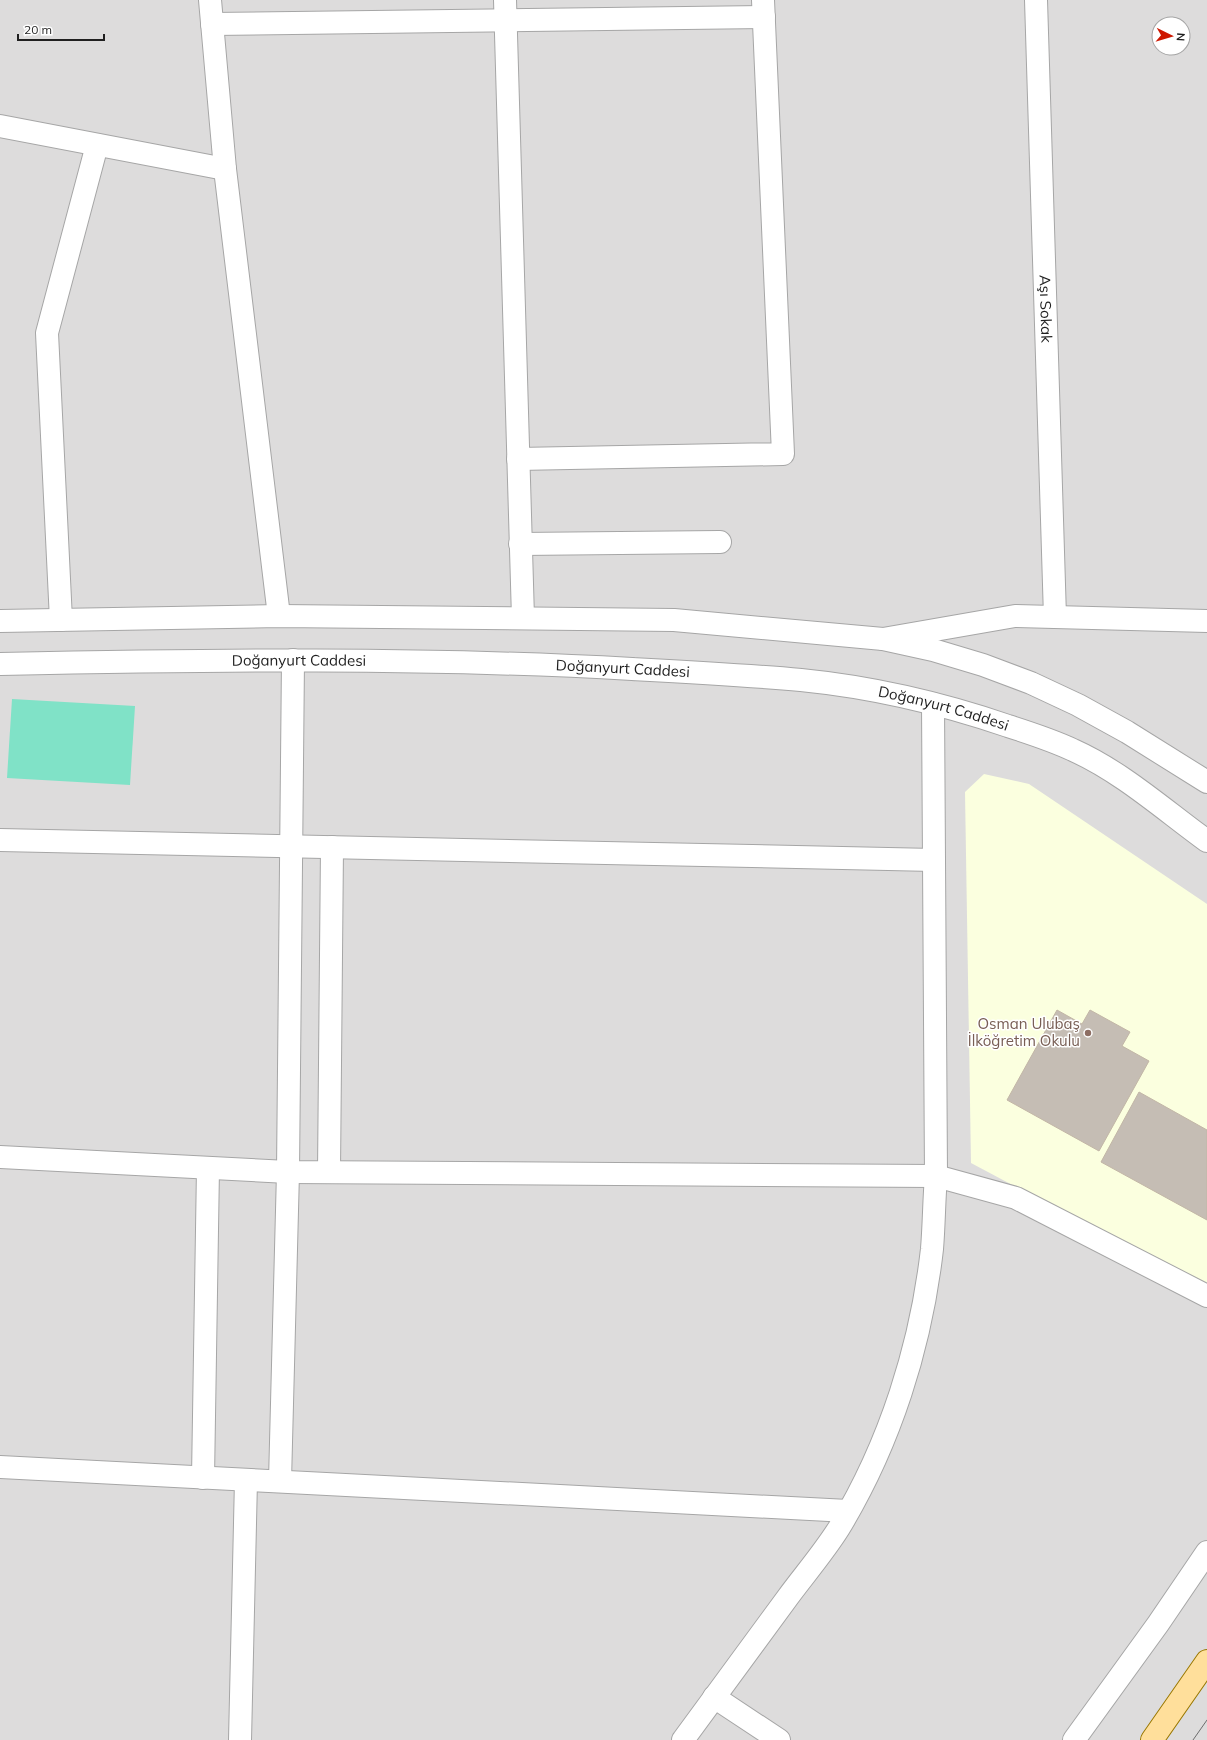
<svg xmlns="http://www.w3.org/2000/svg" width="1207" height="1740" viewBox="0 0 1207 1740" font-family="Mulish,sans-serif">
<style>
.residential{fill:#dddcdc;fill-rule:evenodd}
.education{fill:#fbffdf}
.pitch{fill:#80e2c7}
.building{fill:#c5bdb4;stroke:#c2b6a6}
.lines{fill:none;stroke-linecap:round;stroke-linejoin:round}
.minor-casing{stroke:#a6a6a6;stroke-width:24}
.tertiary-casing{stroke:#a6a6a6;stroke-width:24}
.primary-casing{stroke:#9a7800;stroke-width:24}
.minor{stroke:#fff;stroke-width:22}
.tertiary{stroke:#fff;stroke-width:22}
.primary{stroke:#ffdf9b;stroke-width:22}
.tram{stroke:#6d6d6d;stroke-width:1}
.education-dot{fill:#8d6e63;stroke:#fff;stroke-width:1.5}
.labels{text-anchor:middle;stroke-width:3;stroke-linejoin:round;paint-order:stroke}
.street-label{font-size:15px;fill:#1f1f1f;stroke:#fff}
.education-label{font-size:15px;fill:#785e54;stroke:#fff;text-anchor:end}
</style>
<rect width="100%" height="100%" fill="#f0ede5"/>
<path class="residential" d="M0 0H1207V1740H0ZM1159 24H1183V48H1159Z"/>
<path class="education" d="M984 774 1029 784 1207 904V1288L971 1163 965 792Z"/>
<path class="pitch" d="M12 699 135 706 130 785 7 778Z"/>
<g class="building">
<path d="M1057 1010 1082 1024 1090 1010 1130 1032 1122 1046 1149 1061 1099 1151 1007 1100Z"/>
<path d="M1139 1092 1207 1130V1220L1101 1162Z"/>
</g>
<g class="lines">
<defs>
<g id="minor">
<path d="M210 0 225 169 279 616"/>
<path d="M505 0 523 618"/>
<path id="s1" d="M1036 0 1055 617"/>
<path d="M212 24 764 17"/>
<path d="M0 126 225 169"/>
<path d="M518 459 783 454 763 0"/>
<path d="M520 544 720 542"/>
<path d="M61 620 47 333 97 145"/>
<path d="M883 639 1015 616 1207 621"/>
<path d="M0 840 934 860"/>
<path d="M0 1157 288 1172 936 1176 1016 1198 1207 1296"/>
<path d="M329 1172 332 847"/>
<path d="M0 1467 848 1511"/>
<path d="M203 1478 208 1168"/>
<path d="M280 1481 288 1172 293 660"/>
<path d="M714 1697 779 1740"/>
<path d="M240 1740 246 1480"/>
<path d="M683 1740C718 1692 753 1644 788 1597 805 1574 824 1552 839 1528 890 1444 921 1346 932 1249 934 1225 934 1200 936 1176L933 704"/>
<path d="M1074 1740 1158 1624 1207 1552"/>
</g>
<g id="tertiary">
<path d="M0 621 279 616 674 620 883 639 933 650 983 665 1031 683 1078 705 1127 732 1207 782"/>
<path id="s2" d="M0 664C211 660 421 657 632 669 688 672 745 675 801 680 871 687 941 703 1008 726 1030 733 1052 740 1073 750 1122 772 1163 809 1207 841"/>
</g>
<path id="primary" d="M1152 1740 1207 1661"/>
</defs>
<use href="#minor" class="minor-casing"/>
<use href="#tertiary" class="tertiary-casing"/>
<use href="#primary" class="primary-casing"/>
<use href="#minor" class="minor"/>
<use href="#tertiary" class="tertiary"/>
<use href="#primary" class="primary"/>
<path class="tram" d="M1193 1740 1207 1720"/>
</g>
<circle class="education-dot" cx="1088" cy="1033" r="4"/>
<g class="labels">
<g class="street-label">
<text dy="5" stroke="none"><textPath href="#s1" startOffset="309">Aşı Sokak</textPath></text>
<text dy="5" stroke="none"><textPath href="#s2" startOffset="299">Doğanyurt Caddesi</textPath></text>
<text dy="5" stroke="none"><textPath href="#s2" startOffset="623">Doğanyurt Caddesi</textPath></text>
<text dy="5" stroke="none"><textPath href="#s2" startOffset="947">Doğanyurt Caddesi</textPath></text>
</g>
<g class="education-label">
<text x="1080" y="1029">Osman Ulubaş<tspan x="1080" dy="17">İlköğretim Okulu</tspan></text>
</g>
</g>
<g transform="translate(1171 36) rotate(95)"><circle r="19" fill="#ffffff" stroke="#a5a5a5"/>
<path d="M0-3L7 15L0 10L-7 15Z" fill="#ce1700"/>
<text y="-6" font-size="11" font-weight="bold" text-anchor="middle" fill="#1f1f1f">N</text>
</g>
<path d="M18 34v6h86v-6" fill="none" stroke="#1f1f1f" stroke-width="2"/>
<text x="24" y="34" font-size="12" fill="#1f1f1f" stroke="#ffffff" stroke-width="3" paint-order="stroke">20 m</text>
</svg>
